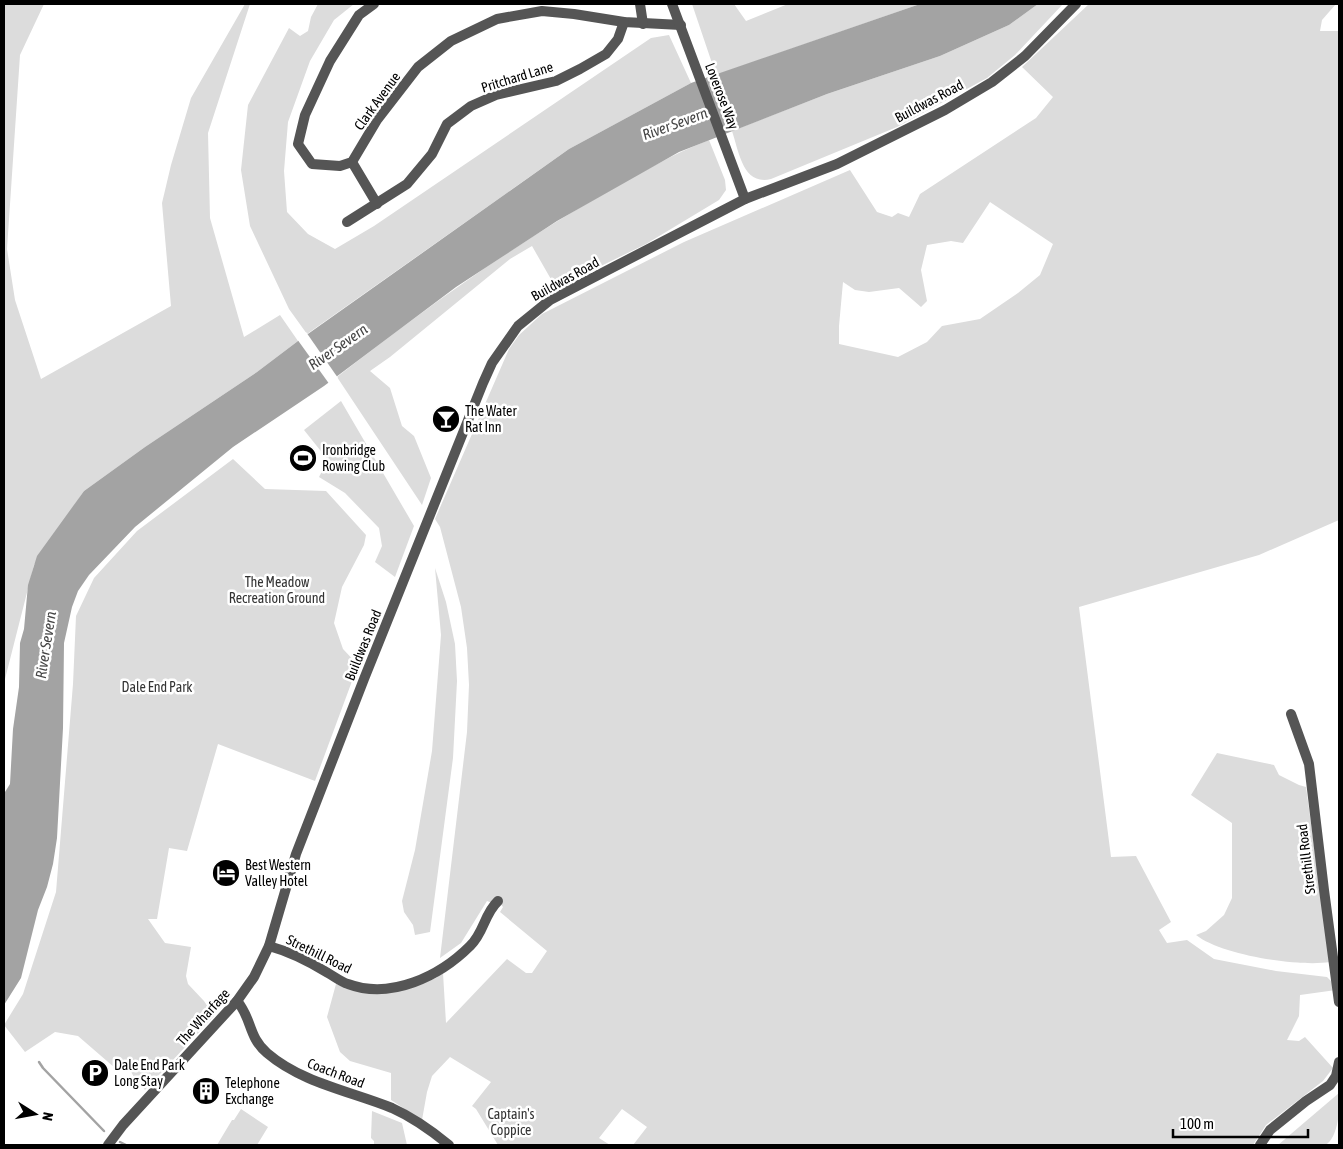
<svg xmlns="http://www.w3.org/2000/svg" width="1343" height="1149" viewBox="0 0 1343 1149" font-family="'Asap Condensed',sans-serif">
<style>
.green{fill:#dcdcdc;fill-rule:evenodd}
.water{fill:#a3a3a3}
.pier{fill:#fff}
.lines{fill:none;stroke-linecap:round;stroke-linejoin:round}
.stream{stroke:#a3a3a3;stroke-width:2.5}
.minor{stroke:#555;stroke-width:10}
.labels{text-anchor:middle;stroke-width:5;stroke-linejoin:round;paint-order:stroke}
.street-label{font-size:14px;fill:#000;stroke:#fff}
.poi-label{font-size:14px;fill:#000;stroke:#fff;text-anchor:start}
.park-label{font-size:14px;fill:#333;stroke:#fff}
.water-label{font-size:15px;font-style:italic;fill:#444;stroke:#fff}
</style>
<rect width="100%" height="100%" fill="#fff"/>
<g class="green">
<path d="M4 4H44L20 55 7 249 15 300 41 379 171 306 162 203 171 165 191 98 245 4H250L208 133 210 218 244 337 280 315 298 341 257 372 145 447 84 491 34 565 4 683Z"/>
<path d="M318 4H354L334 20 310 61 288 122 284 171 287 212 308 234 335 249 374 226 651 38 669 35 691 83 569 149 307 334 289 309 250 226 241 170 248 105 289 28 300 36 308 31 311 17Z"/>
<path d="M692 4H734L746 21 788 4H920L716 75Z"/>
<path d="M1038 4H1063L1015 55 987 78 897 127 771 179C743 186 739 152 732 131L827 94 940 56 1009 25Z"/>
<path d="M1089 4H1336L1322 20 1320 31H1339V520L1259 555 1079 607 1111 857 1136 856 1171 922 1159 930 1167 943 1187 940 1214 959 1276 971 1327 977 1332 982 1336 990 1300 995 1299 1016 1287 1040 1299 1041 1305 1037 1333 1068 1323 1081 1266 1125 1253 1145H633L647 1127 622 1109 599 1138 610 1145H498L476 1109 472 1106 491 1082 450 1057 432 1076 427 1092 422 1120 391 1100V1073L350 1061 340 1052 327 1017 336 984 355 991 410 987 436 978 443 973 446 1023 507 959 526 973H532L547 951 500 912 503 907 498 901 492 903 487 901 461 943 440 958 467 732 469 685 467 648 461 607 440 527 435 519 509 349 519 335 542 314 684 242 850 170 877 212 892 217 898 213 909 217 920 194 1036 118 1053 97 1022 67ZM990 202 1053 244 1040 275 1018 293 980 319 942 326 927 342 898 357 839 344V326L843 282 855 290 869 292 899 288 921 307 927 301 921 270 927 245 951 241 963 243Z"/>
<path d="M709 140 725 180 726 190 719 200 646 244 556 288 532 246 510 259 390 357 370 371 390 388 402 426 414 436 431 478 422 505 337 377C423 310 511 246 607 192 640 173 673 154 709 140Z"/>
<path d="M341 401 414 526 395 577 375 562 382 546 379 528 345 493 319 477 328 460 304 430Z"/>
<path d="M233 459 265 489 326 491 366 535 364 545 342 587 334 623 343 649 358 665 315 781 218 744 187 851 169 848 157 919H148L165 943 191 947 186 976 188 984 204 1001 214 1016 145 1090 134 1077 127 1065 115 1068 78 1036 55 1032 25 1052 4 1025 23 994 56 892 73 684 76 616 94 578 137 531Z"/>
<path d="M435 568 446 602 455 644 457 681 453 758 430 932 415 935 413 925 404 912 402 901 415 850 432 751 441 635Z"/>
<path d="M1217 753 1274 765 1279 775 1299 785 1306 787 1330 962C1298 967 1221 955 1196 935L1206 931 1224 915 1232 898V823L1191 795Z"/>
<path d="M1339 1093C1341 1105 1338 1140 1325 1145 1320 1147 1286 1145 1278 1145Z"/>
<path d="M241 1109 268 1127 257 1145H217L232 1120H234Z"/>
<path d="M372 1111 402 1123 407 1145H374V1141L371 1138Z"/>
</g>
<path class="water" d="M920 4H1038L1009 25 940 56 827 94 679 152 557 221 456 287 324 386 233 447 135 527 89 575 78 591 72 607 64 643 63 728 57 838 53 864 47 887 38 910 21 978 4 1005V801L5 792 10 784 13 729 19 687 20 643 24 629 28 585 37 556 84 491 145 447 257 372 298 341 569 149 691 83Z"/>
<path class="pier" d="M306 332 338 378 330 385 297 339Z"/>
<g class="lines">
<g class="stream">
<path d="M39 1062 43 1068 104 1131"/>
<path d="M120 1142 126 1145"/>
</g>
<g class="minor">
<path d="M374 4 359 15 330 61 305 115 298 144 312 164 340 166 352 162 377 120 418 67 451 41 497 19 542 11 574 14 624 22 681 25"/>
<path d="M640 4 643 24"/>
<path d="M672 4 745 199"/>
<path d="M352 162 377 204"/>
<path d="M347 222 407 184 432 154 447 124 471 106 496 95 556 81 580 69 606 54 618 39 624 22"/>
<path d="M1291 714 1309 764 1324 890 1339 1002"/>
<path d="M269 946C291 952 310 962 328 973 335 977 341 982 348 984 391 1000 440 976 470 946 484 933 484 914 498 901"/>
<path d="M237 1001C252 1018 248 1037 267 1053 302 1083 350 1091 392 1108 412 1117 432 1131 449 1145"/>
<path d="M108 1145 123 1125 237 1001 254 977 269 946 296 854 364 679 483 383 492 363 518 326 550 300 745 199 837 164 945 110 992 82 1025 56 1076 4"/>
<path d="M1260 1145 1270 1130 1306 1101 1330 1085 1336 1076 1339 1062"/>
</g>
</g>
<defs>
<symbol id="bar-disc" viewBox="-11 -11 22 22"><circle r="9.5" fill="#000" stroke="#fff"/><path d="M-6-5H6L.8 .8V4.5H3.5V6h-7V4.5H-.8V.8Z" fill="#fff"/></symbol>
<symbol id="stadium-disc" viewBox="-11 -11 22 22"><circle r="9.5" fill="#000" stroke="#fff"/><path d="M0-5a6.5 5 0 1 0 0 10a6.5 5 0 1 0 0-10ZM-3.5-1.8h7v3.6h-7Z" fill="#fff"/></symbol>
<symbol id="hotel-disc" viewBox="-11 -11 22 22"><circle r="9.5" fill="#000" stroke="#fff"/><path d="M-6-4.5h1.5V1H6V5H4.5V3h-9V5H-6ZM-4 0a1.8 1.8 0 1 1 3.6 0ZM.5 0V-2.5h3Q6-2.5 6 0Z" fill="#fff"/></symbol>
<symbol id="parking-disc" viewBox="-11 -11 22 22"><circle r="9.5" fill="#000" stroke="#fff"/><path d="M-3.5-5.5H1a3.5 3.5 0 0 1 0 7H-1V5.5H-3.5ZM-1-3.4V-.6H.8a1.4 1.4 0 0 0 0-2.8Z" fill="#fff"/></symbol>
<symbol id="building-disc" viewBox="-11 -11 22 22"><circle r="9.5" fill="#000" stroke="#fff"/><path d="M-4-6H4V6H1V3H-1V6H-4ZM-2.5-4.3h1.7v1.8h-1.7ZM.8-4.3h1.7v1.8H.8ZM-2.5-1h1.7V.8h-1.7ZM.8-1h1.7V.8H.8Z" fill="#fff"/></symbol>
</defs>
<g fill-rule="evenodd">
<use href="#bar-disc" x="430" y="403" width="32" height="32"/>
<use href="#stadium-disc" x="287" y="442" width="32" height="32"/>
<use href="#hotel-disc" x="210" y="857" width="32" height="32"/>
<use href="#parking-disc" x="79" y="1057" width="32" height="32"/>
<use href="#building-disc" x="190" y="1075" width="32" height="32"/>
</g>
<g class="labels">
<g class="street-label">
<text transform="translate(517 77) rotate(-17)" y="5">Pritchard Lane</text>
<text transform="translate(722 96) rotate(69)" y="5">Loverose Way</text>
<text transform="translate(377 101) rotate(-54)" y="5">Clark Avenue</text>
<text transform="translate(929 101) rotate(-28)" y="5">Buildwas Road</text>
<text transform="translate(565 279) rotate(-29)" y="5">Buildwas Road</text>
<text transform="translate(363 645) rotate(-68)" y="5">Buildwas Road</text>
<text transform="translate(1306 859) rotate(-97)" y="5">Strethill Road</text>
<text transform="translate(319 954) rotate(26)" y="5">Strethill Road</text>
<text transform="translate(203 1017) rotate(-48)" y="5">The Wharfage</text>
<text transform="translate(336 1073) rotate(21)" y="5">Coach Road</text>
</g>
<g class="poi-label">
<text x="465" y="416">The Water<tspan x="465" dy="16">Rat Inn</tspan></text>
<text x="322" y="455">Ironbridge<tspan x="322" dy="16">Rowing Club</tspan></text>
<text x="245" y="870">Best Western<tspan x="245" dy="16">Valley Hotel</tspan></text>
<text x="114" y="1070">Dale End Park<tspan x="114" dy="16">Long Stay</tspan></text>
<text x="225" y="1088">Telephone<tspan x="225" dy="16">Exchange</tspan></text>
</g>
<g class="park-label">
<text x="277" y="587">The Meadow<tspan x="277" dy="16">Recreation Ground</tspan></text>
<text x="157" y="692">Dale End Park</text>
<text x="511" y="1119">Captain's<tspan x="511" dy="16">Coppice</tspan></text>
</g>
<g class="water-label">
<text transform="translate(675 124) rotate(-20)" y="5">River Severn</text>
<text transform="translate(338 347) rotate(-35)" y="5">River Severn</text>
<text transform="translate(46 645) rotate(-81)" y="5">River Severn</text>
</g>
</g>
<rect width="1343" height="1149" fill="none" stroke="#000000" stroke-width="10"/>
<g transform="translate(35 1114) rotate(101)" stroke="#ffffff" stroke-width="4" paint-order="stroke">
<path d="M0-4L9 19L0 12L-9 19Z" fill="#000000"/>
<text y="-8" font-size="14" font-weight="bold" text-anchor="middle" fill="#000000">N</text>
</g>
<path d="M1173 1129v8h135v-8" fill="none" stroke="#000000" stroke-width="2.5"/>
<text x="1180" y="1129" font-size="15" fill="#000000" stroke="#ffffff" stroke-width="4" paint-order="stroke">100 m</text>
</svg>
